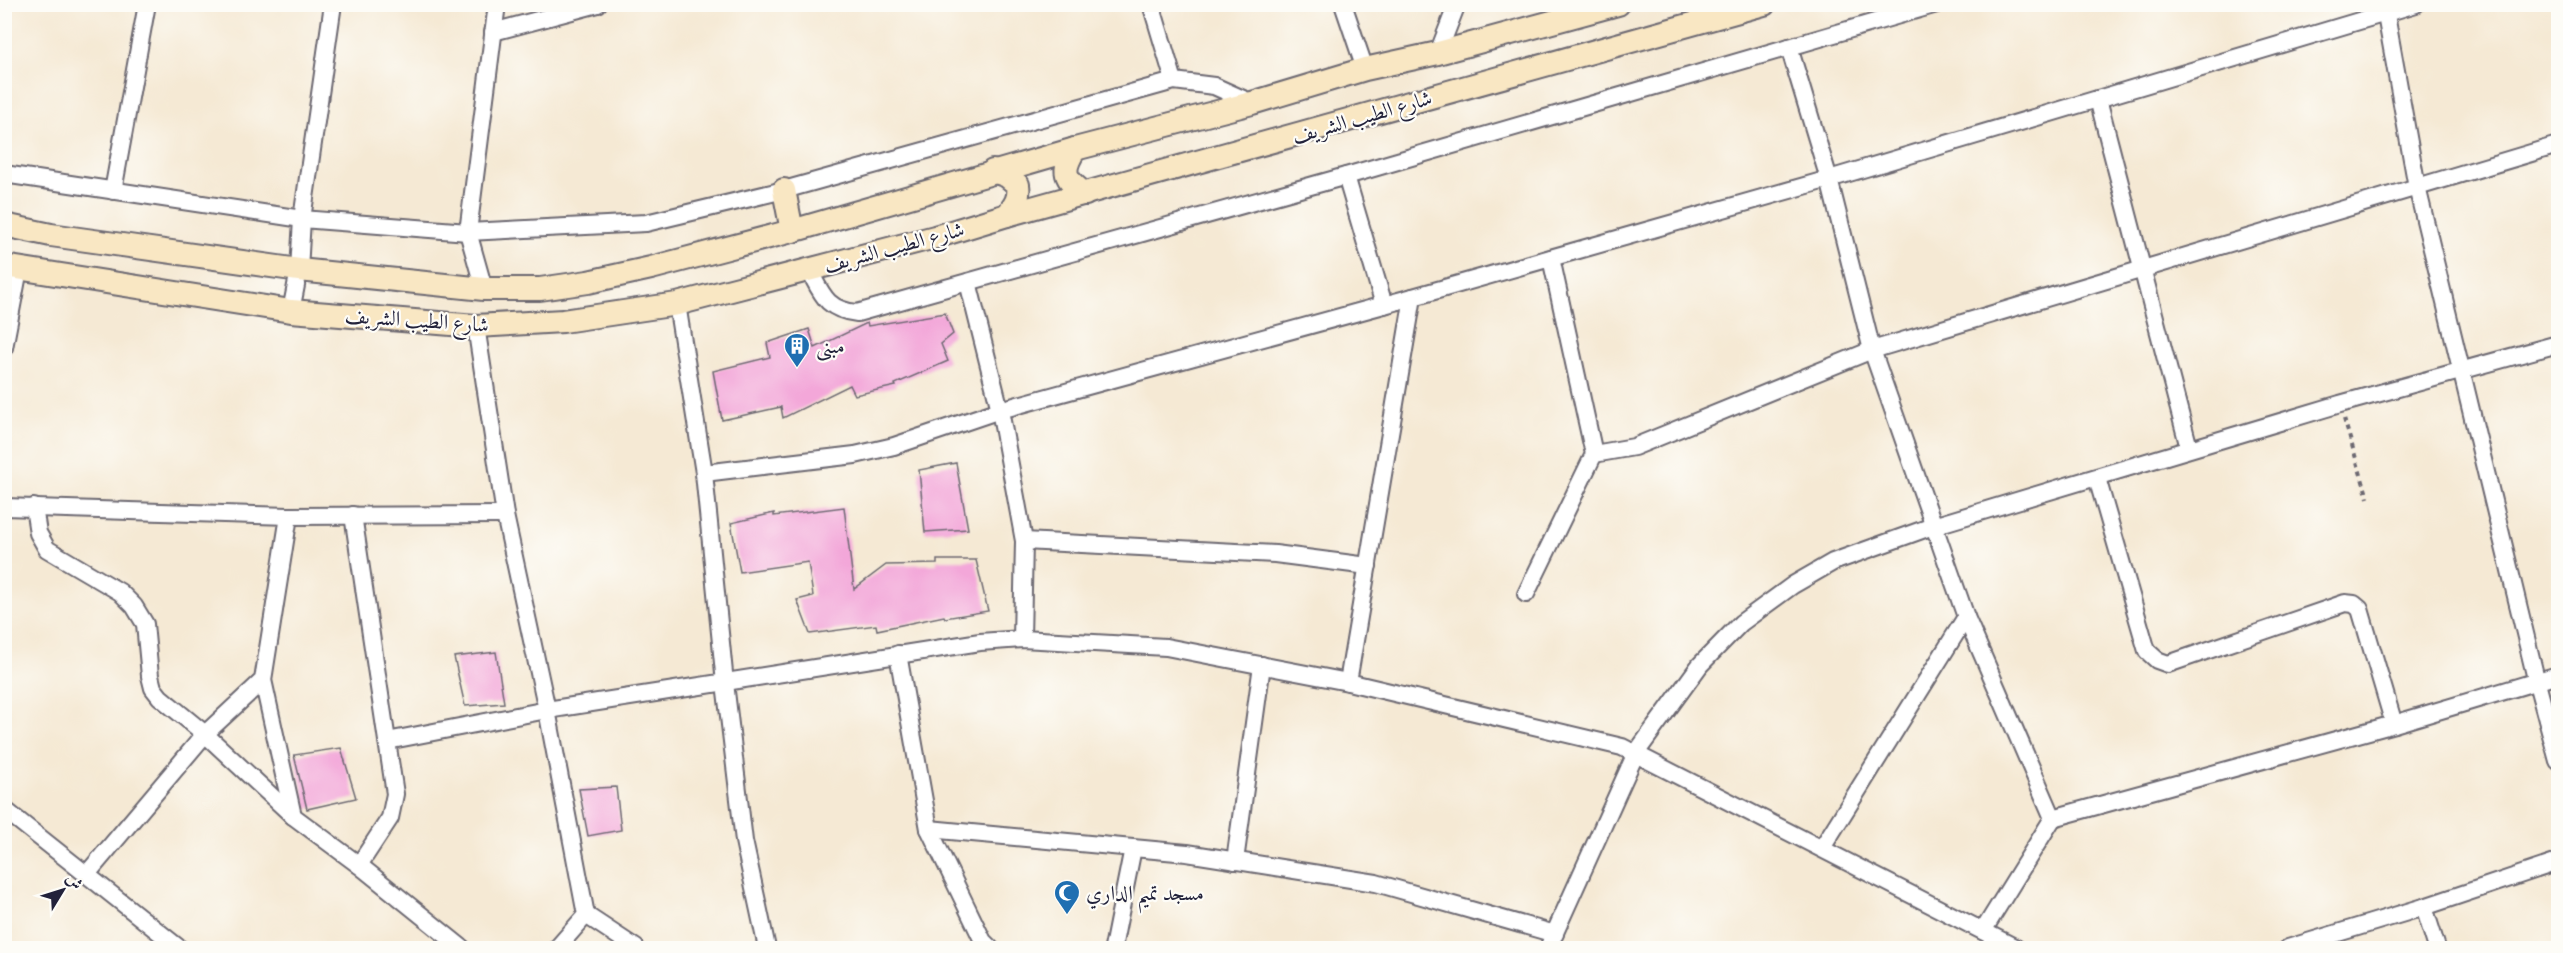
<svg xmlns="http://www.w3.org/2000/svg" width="2563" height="953" viewBox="0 0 2563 953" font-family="'Sorts Mill Goudy',Amiri,serif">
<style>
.building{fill:#f3a7d9}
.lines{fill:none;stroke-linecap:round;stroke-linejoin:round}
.minor-casing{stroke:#6c6871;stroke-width:20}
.secondary-casing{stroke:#6c6871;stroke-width:26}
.path{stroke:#6c6871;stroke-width:4;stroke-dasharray:4.5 4.5;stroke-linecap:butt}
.minor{stroke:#fff;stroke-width:16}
.secondary{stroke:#f9e7c3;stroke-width:22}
.labels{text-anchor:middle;stroke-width:4.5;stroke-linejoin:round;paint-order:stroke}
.street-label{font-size:21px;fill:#22223b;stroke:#fdfcf7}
.poi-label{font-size:21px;fill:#22223b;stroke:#fdfcf7;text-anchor:start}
</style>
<rect width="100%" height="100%" fill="#fdfcf7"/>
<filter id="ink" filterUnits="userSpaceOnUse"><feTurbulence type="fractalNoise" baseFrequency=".0167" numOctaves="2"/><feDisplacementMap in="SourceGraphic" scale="12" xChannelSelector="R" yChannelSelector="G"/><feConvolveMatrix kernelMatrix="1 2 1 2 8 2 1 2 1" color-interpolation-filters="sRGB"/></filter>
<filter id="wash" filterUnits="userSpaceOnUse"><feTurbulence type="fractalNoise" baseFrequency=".008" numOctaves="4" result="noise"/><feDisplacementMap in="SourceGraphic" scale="24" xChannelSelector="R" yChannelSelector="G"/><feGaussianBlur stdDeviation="1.35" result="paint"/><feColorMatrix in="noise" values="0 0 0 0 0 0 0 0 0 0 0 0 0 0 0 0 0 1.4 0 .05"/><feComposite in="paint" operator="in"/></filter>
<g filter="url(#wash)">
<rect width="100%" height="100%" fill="#f5e9d4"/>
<g id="blocks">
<g class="building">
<path d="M945 313 953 334 941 344 948 361 895 384 896 386 855 395 850 385 783 418 781 407 722 420 713 371 770 357 767 343 809 329 815 348 867 323 868 326Z"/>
<path d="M956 463 968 529 925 532 919 470Z"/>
<path d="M844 507 854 589 886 565 937 564V560H976L988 611 945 618 944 616 877 630 876 625 810 634 797 600 813 596 808 562 740 572 731 523 774 513V516Z"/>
<path d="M496 652 504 703 465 706 454 657Z"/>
<path d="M341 748 356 798 307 809 294 755Z"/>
<path d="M616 787 621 830 588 836 579 789Z"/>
</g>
</g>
</g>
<g filter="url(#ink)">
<use href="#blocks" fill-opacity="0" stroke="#6c6871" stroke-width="1.5"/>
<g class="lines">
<defs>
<g id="minor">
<path d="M1151 4 1174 81"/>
<path d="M1343 4 1365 69"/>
<path d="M2384 4 2417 187 2537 683 2558 761"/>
<path d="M493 32 598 4"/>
<path d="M1789 47 1829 179 1872 350 1966 617 2053 818 1983 931"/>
<path d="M1438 53 1457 4"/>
<path d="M2098 99 2189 448"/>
<path d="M4 174 302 219 468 232 646 223 784 190 1174 81 1214 86 1252 103"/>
<path d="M1346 176 1384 305"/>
<path d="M113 191 147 4"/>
<path d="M809 270C822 294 826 310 857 313L1346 176 1937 4"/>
<path d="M968 282 1000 410 1024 541 1022 639"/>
<path d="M484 289 468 232 497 4"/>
<path d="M677 304 704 473 725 683 744 841 767 948"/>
<path d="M291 311 299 270 302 219 333 4"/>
<path d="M476 326 505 515 547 710 586 915 557 948"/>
<path d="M4 348 19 269"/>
<path d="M1594 454 1634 447 1872 350 2558 145"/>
<path d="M704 473 855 455 894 446 1000 410 1413 297 1829 179 2416 4"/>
<path d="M2097 478 2147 651 2157 660 2168 664 2345 603 2354 604 2360 609 2394 724"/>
<path d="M4 507 289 516 505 515"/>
<path d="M34 507 38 533 47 549 120 592 134 606 145 624 150 676 153 688 160 697 205 734 293 816 359 865 462 948"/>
<path d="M353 515 395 794 390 818 359 865"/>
<path d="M1024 541 1275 554 1368 566"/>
<path d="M1526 594 1594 454 1551 258"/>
<path d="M898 654 929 829 983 941 990 948"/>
<path d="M263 680 293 816"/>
<path d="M1348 682 1413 297"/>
<path d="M387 741 547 710 980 642 1022 639 1166 647 1348 682 1622 747 2016 948"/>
<path d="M4 809 179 948"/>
<path d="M2053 818 2394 724 2558 675"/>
<path d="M929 829 1187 853 1376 883 1555 934"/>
<path d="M1822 848 1966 617"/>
<path d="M1235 861 1262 665"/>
<path d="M87 874 205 734 263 680 289 516"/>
<path d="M2424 907 2437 948"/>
<path d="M586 915 636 948"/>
<path d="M1113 948 1133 848"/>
<path d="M1548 948 1636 753 1700 665 1741 623 1793 585 1833 562 1933 526 2340 404 2558 344"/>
<path d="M2288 948 2424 907 2558 862"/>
</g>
<g id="secondary">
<path d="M1075 149C1061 172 1064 178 1085 194"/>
<path d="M993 171 1007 176 1018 185C1020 198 1015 205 1007 215"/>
<path d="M784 190 792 231"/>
<path d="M4 225 51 235 299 270 484 289H540L588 282 651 268 792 231 1075 149 1252 103 1365 69 1438 53 1618 4"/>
<path d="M4 266 291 311 476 326 563 321 677 304 935 237 1007 215 1764 4"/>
</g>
</defs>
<use href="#minor" class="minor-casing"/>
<use href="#secondary" class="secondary-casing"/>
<path class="path" d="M2344 419 2368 498"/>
<use href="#minor" class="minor"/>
<use href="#secondary" class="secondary"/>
</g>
</g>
<defs>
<symbol id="building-pin" viewBox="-11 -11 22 30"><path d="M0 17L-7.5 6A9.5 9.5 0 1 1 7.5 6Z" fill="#1f6fb2" stroke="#fdfcf7"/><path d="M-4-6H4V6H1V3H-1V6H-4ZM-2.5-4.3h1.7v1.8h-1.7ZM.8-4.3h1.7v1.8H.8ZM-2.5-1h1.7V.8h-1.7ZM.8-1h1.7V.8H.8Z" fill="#fff"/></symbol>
<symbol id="mosque-pin" viewBox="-11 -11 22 30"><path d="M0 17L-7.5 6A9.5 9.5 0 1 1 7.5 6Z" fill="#1f6fb2" stroke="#fdfcf7"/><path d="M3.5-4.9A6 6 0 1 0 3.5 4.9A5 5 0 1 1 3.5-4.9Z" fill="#fff"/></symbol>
</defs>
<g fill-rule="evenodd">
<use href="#building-pin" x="782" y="331" width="30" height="40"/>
<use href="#mosque-pin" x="1052" y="878" width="30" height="40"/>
</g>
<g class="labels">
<g class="street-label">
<text transform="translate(1362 117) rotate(-16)" y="7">شارع الطيب الشريف</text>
<text transform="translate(894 247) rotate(-15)" y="7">شارع الطيب الشريف</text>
<text transform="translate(417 320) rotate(4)" y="7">شارع الطيب الشريف</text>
</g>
<g class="poi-label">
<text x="816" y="353">مبنى</text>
<text x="1086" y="900">مسجد تميم الداري</text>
</g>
</g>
<rect width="2563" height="953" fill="none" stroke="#fdfcf7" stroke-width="24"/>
<g transform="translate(63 890) rotate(52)" stroke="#fdfcf7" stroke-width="4.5" paint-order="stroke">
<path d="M0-4.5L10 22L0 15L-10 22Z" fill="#22223b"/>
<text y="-9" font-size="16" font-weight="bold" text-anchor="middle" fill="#22223b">ش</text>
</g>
</svg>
